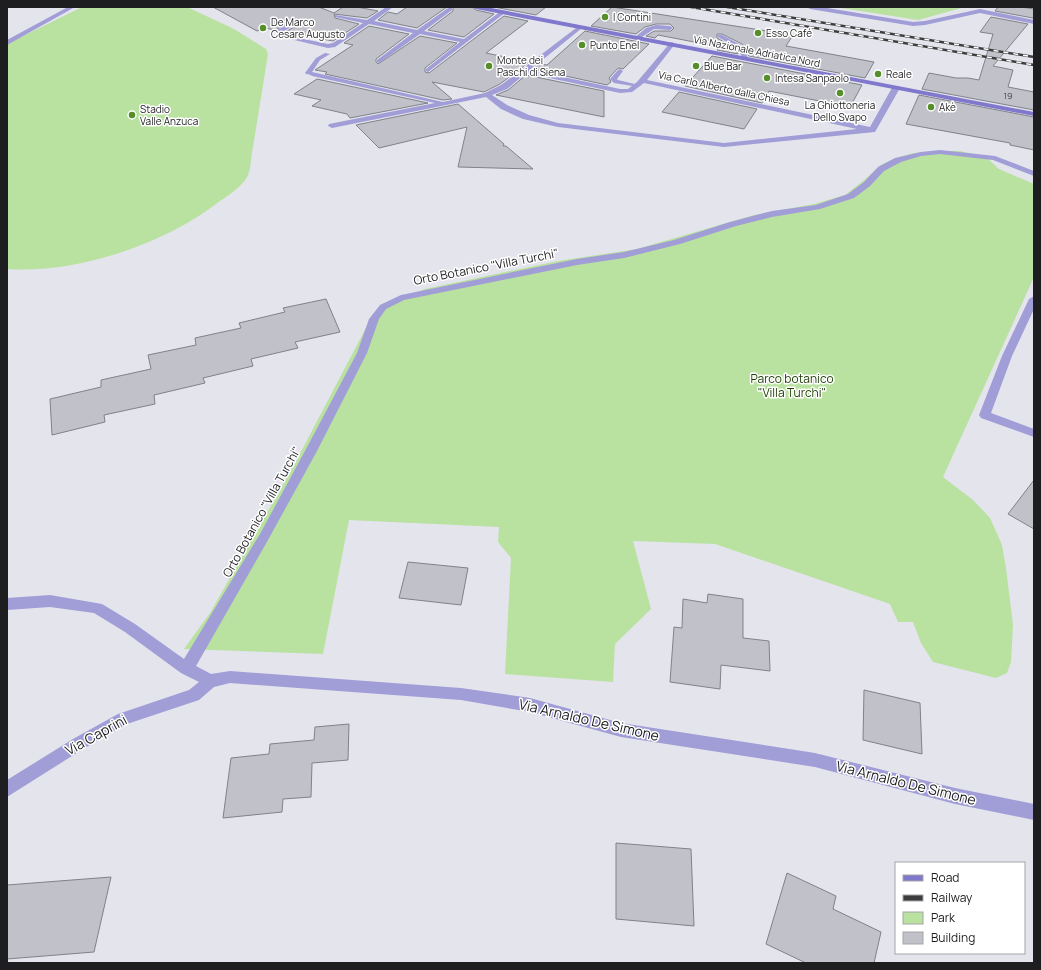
<svg xmlns="http://www.w3.org/2000/svg" width="1041" height="970" viewBox="0 0 1041 970" font-family="Manrope,sans-serif">
<style>
.green{fill:#b9e1a0}
.building{fill:#c1c1c9;stroke:#818189}
.lines{fill:none;stroke-linecap:round;stroke-linejoin:round}
.service{fill:#a09dd7;fill-rule:evenodd}
.minor{fill:#a09dd7;fill-rule:evenodd}
.secondary{fill:#8078cd;fill-rule:evenodd}
.rail-casing{stroke:#3d3d40;stroke-width:2.5}
.rail{stroke:#fff;stroke-width:1.5;stroke-dasharray:5;stroke-linecap:butt}
.poi-dot{fill:#568e29;stroke:#fff;stroke-width:1.5}
.labels{text-anchor:middle;stroke-width:3;stroke-linejoin:round;paint-order:stroke}
.far-number-label{font-size:9px;fill:#47474b}
.far-poi-label{font-size:10px;fill:#1e1e21;stroke:#fff;text-anchor:start}
.far-street-label{font-size:10px;fill:#1e1e21;stroke:#fff}
.street-label{font-size:12px;fill:#1e1e21;stroke:#fff}
.park-label{font-size:12px;fill:#1c3b00;stroke:#fff}
.near-street-label{font-size:14px;fill:#1e1e21;stroke:#fff}
</style>
<rect width="100%" height="100%" fill="#e4e4ed"/>
<g class="green">
<path d="M82 7H187L234 29 266 49 268 54C263 85 258 116 253 147 251 155 251 171 247 177 241 187 229 195 220 201 165 244 77 274 7 269V44Z"/>
<path d="M835 7H965L918 20Z"/>
<path d="M936 151H960L986 157 999 169 1034 184V277L943 477 973 500 990 518 1002 545 1006 568 1013 625 1011 662 1007 673 996 678 933 662 921 643 913 622H898L890 604 715 544 633 541 651 609 615 644 613 682 505 674 511 558 498 542 499 527 349 520 323 654 184 649 210 613 293 467 368 324 383 307 425 289 558 261 637 249 754 215 814 204 845 195 863 181 881 165 896 158 914 153Z"/>
</g>
<g class="building">
<path d="M213 7H319L334 13 343 7H357L378 11 367 18 334 14 335 18 359 24 333 41 285 32 300 24V21L298 19 275 30 265 28 257 31Z"/>
<path d="M407 7H447L417 28 378 20 388 12 397 14Z"/>
<path d="M453 7H472L476 10 494 14 464 37 428 30 453 11Z"/>
<path d="M494 7H546L536 15Z"/>
<path d="M612 7 793 35 786 46 874 62 865 78 749 56 742 44 722 34H717V38L735 48 738 54 717 50 720 47 658 35 655 38 646 36 654 31H671L674 28 670 24H656L645 27 636 34 591 26Z"/>
<path d="M998 7H1021L1034 9V16L1033 18 995 11Z"/>
<path d="M504 16 528 21 486 53 529 62 500 84 484 92 432 82 452 99 443 100 325 74 327 72 315 70 353 45 344 43 369 26 409 34 376 59V62L378 64 420 36 457 43 425 68V72L429 73Z"/>
<path d="M991 17 1028 24 993 66 1013 70 1008 87 1034 92V110L922 89 929 73 956 78H968L979 80 993 34 980 32Z"/>
<path d="M585 31 649 44 623 69 619 68 617 69 609 78 611 82 607 85 533 69 540 64 547 65Z"/>
<path d="M712 56 862 85 850 107 769 91 762 103 685 86Z"/>
<path d="M526 75 604 91V117L496 95 508 90Z"/>
<path d="M317 79 428 103 350 118 347 114 312 106 321 100 294 94Z"/>
<path d="M679 92 757 109 744 129 662 112Z"/>
<path d="M919 95 1034 117V150L1010 145V143L906 124Z"/>
<path d="M458 104 504 144 503 146H506L533 169 458 167 467 127 379 148 356 125Z"/>
<path d="M326 299 340 332 295 342 298 348 251 359 253 366 203 378 205 383 154 395 155 404 104 415 105 422 52 435 50 399 101 387V380L151 369 148 355 196 345 195 338 241 328 239 323 285 312 283 308Z"/>
<path d="M1034 480V529L1008 514Z"/>
<path d="M408 562 468 568 461 605 399 598Z"/>
<path d="M708 594 743 599V638L769 641 770 671 721 665 720 689 670 682 674 627 682 628 683 599 707 603Z"/>
<path d="M864 690 920 703 922 754 863 740Z"/>
<path d="M349 724 348 760 312 763 311 797 283 799 282 812 223 818 231 758 269 754 270 744 314 740 315 727Z"/>
<path d="M616 843 691 849 694 926 616 919Z"/>
<path d="M787 873 836 896 833 909 881 932 874 963H806L766 944Z"/>
<path d="M111 877 94 952 7 959V885Z"/>
</g>
<g class="lines">
<g class="service">
<path d="M297 20 299 21V23L282 32 281 34 291 37V39L276 36 277 30Z"/>
<path d="M656 25 670 26 673 28 670 30 654 29 639 39 634 38 646 28Z"/>
<path d="M718 35H722L741 45 749 59 748 60H744L736 47 718 37Z"/>
<path d="M325 53 330 54 320 60 312 72 315 74 314 75 306 74 305 73 316 58Z"/>
<path d="M620 69 623 71 617 79 618 80 639 85V87L614 83 610 79 618 70Z"/>
<path d="M1034 296V309L1012 356 991 413 1034 429V437L981 418 979 415 1002 356 1029 299Z"/>
</g>
<g class="minor">
<path d="M68 7H75L7 45V40Z"/>
<path d="M386 7H393L374 21 417 30 448 8H452V10L424 31 464 39 501 11 506 12 428 72 426 71V69L460 42 420 34 379 63 377 62V60L413 33 369 24 335 47 328 48 286 38 289 36 328 44 333 43 363 23 335 17V15L367 20Z"/>
<path d="M807 7H821L913 22 925 21 980 9 1034 20V24L980 13 925 25 913 26 810 9Z"/>
<path d="M580 25 583 27 582 28 530 70 620 89H628L637 82 670 43 672 42 675 44 647 80 870 127 893 86H899L900 88 875 132 724 147 558 127 523 119 501 109 486 97 332 128 328 126 329 124 435 103 312 76 309 74 312 72 443 102 485 93 501 85ZM526 73 620 93 632 92 644 83 857 129 724 143 558 123 529 115 507 105 492 95 507 89Z"/>
<path d="M940 150 995 156 1034 171V176L993 160 940 154 921 156 901 162 884 171 870 186 854 198 820 209 772 217 736 226 680 244 624 258 577 265 404 300 386 309 379 319 367 353 317 451 268 540 196 666 211 674 230 671 461 688 530 698 621 723 815 753 955 788 1034 804V820L955 804 815 767 621 737 530 712 461 700 230 683 214 687 199 700 127 724 83 749 7 797V780L73 739 118 714 189 690 199 682 181 673 125 632 94 613 50 607 7 610V598L50 595 102 604 135 624 184 659 260 534 305 451 357 353 369 319 380 305 401 295 577 259 624 252 674 240 730 222 772 211 816 205 848 194 864 182 878 167 895 158 921 152Z"/>
</g>
<path class="secondary" d="M473 7H486L1034 112V116L476 9Z"/>
<defs>
<g id="rail">
<path d="M691 7 1034 65"/>
<path d="M727 7 1034 57"/>
</g>
</defs>
<use href="#rail" class="rail-casing"/>
<use href="#rail" class="rail"/>
</g>
<g class="poi-dot">
<circle cx="605" cy="17" r="4"/>
<circle cx="263" cy="28" r="4"/>
<circle cx="758" cy="33" r="4"/>
<circle cx="582" cy="45" r="4"/>
<circle cx="489" cy="66" r="4"/>
<circle cx="696" cy="66" r="4"/>
<circle cx="878" cy="74" r="4"/>
<circle cx="767" cy="78" r="4"/>
<circle cx="840" cy="93" r="4"/>
<circle cx="931" cy="107" r="4"/>
<circle cx="132" cy="115" r="4"/>
</g>
<g class="labels">
<g class="far-number-label">
<text x="1008" y="99">19</text>
</g>
<g class="far-poi-label">
<text x="613" y="21">I Contini</text>
<text x="271" y="26">De Marco<tspan x="271" dy="12">Cesare Augusto</tspan></text>
<text x="766" y="37">Esso Café</text>
<text x="590" y="49">Punto Enel</text>
<text x="497" y="64">Monte dei<tspan x="497" dy="12">Paschi di Siena</tspan></text>
<text x="704" y="70">Blue Bar</text>
<text x="886" y="78">Reale</text>
<text x="775" y="82">Intesa Sanpaolo</text>
<text x="840" y="109" text-anchor="middle">La Ghiottoneria<tspan x="840" dy="12">Dello Svapo</tspan></text>
<text x="939" y="111">Akè</text>
<text x="140" y="113">Stadio<tspan x="140" dy="12">Valle Anzuca</tspan></text>
</g>
<g class="far-street-label">
<text transform="translate(757 51) rotate(11)" y="4">Via Nazionale Adriatica Nord</text>
<text transform="translate(724 88) rotate(12)" y="4">Via Carlo Alberto dalla Chiesa</text>
</g>
<g class="street-label">
<text transform="translate(486 267) rotate(-11)" y="4">Orto Botanico "Villa Turchi"</text>
<text transform="translate(262 512) rotate(-61)" y="4">Orto Botanico "Villa Turchi"</text>
</g>
<g class="park-label">
<text x="792" y="383">Parco botanico<tspan x="792" dy="14">"Villa Turchi"</tspan></text>
</g>
<g class="near-street-label">
<text transform="translate(589 720) rotate(13)" y="5">Via Arnaldo De Simone</text>
<text transform="translate(96 735) rotate(-29)" y="5">Via Caprini</text>
<text transform="translate(906 783) rotate(14)" y="5">Via Arnaldo De Simone</text>
</g>
</g>
<rect width="1041" height="970" fill="none" stroke="#1e1e21" stroke-width="16"/>
<rect x="895" y="862" width="130" height="92" fill="#ffffff" stroke="#a5a5a6"/>
<rect x="903" y="875" width="20" height="6" fill="#8078cd" stroke="#a5a5a6"/>
<text x="931" y="882" font-size="12" fill="#1e1e21">Road</text>
<rect x="903" y="895" width="20" height="6" fill="#3d3d40" stroke="#a5a5a6"/>
<text x="931" y="902" font-size="12" fill="#1e1e21">Railway</text>
<rect x="903" y="912" width="20" height="12" fill="#b9e1a0" stroke="#a5a5a6"/>
<text x="931" y="922" font-size="12" fill="#1e1e21">Park</text>
<rect x="903" y="932" width="20" height="12" fill="#c1c1c9" stroke="#a5a5a6"/>
<text x="931" y="942" font-size="12" fill="#1e1e21">Building</text>
</svg>
